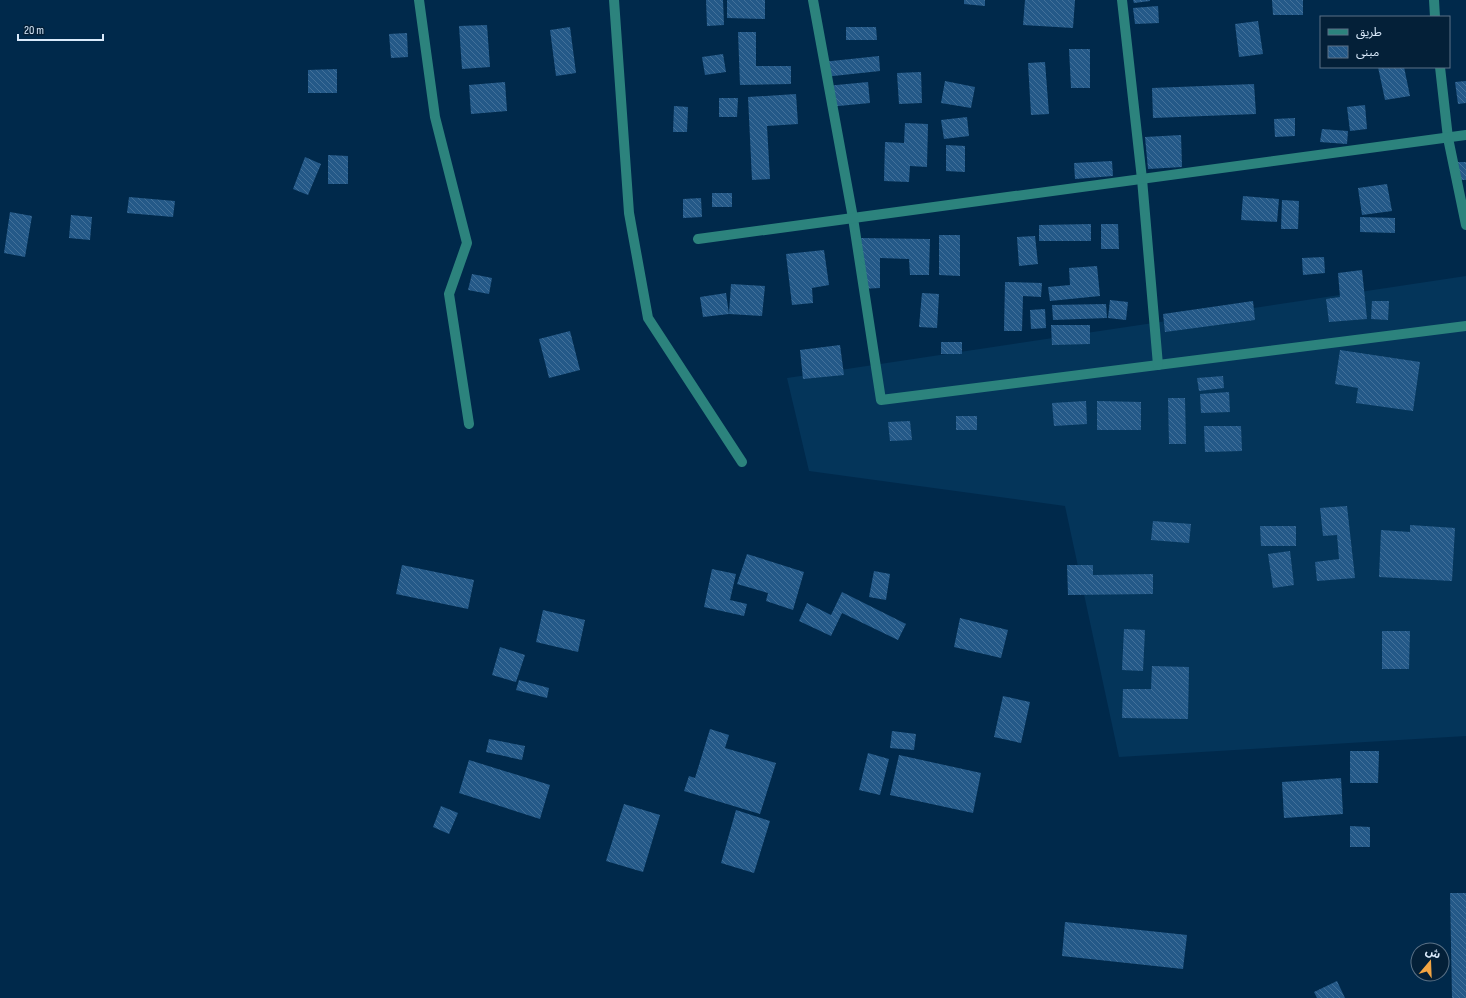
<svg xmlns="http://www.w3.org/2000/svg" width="1466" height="998" viewBox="0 0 1466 998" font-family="'Sofia Sans Condensed','Noto Sans Arabic',sans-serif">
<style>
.built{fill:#04355a}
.building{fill:url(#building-back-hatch)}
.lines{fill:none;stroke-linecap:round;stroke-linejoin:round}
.minor{stroke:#2c837d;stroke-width:10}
</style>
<defs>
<pattern id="building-back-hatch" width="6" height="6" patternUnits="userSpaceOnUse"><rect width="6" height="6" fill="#245988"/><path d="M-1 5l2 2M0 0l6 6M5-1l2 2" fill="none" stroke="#43719a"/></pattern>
</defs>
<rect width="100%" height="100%" fill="#00294b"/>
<path class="built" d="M1466 276V736L1119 757 1065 506 809 471 787 378Z"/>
<g class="building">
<path d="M706 0H723L724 25 707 26Z"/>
<path d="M727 0H765V19L727 18Z"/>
<path d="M964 0H985V6L964 4Z"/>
<path d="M1025 0H1075L1073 28 1023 25Z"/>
<path d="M1133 0H1150V1L1134 3Z"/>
<path d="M1272 0H1303V15H1273Z"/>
<path d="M1158 6 1159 23 1135 24 1133 8Z"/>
<path d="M1258 21 1263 54 1239 57 1235 24Z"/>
<path d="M487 25 490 67 462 69 459 26Z"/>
<path d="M570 27 576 73 556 76 550 30Z"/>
<path d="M846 27H876L877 40H846Z"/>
<path d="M738 32H756V66H791V84L740 85Z"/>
<path d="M407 33 408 57 391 58 389 34Z"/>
<path d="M1069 49H1090V88H1071Z"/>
<path d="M723 54 726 72 705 75 702 57Z"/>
<path d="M879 56 880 71 824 77 822 62Z"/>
<path d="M1045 62 1049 114 1031 115 1028 63Z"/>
<path d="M1378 67H1404L1410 96 1385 100Z"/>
<path d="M337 69V93H308V70Z"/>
<path d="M921 72 922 103 899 104 897 73Z"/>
<path d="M945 81 975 87 971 108 941 103Z"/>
<path d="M1466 81V103L1458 104 1455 82Z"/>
<path d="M505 82 507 111 471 114 469 85Z"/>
<path d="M868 82 870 103 828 107 826 86Z"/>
<path d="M1254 84 1256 114 1153 118 1152 88Z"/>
<path d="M796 94 798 124 767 126 770 179 752 180 748 97Z"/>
<path d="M719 98H738L737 117H719Z"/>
<path d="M1365 105 1367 129 1350 131 1347 107Z"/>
<path d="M674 106 688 107 687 132H673Z"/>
<path d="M967 117 969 136 944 139 941 120Z"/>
<path d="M1295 118V136L1275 137 1274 119Z"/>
<path d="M905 123 928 124 927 167 910 166 909 182 884 181 885 142 904 143Z"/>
<path d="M1322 129 1348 131 1347 144 1320 142Z"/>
<path d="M1181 135 1182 167 1148 169 1145 137Z"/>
<path d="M946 145 965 146V172L946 171Z"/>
<path d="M328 155 348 156V184H328Z"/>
<path d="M305 157 321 164 308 195 293 189Z"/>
<path d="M1112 161 1113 176 1075 179 1074 163Z"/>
<rect x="1458" y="162" width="8" height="18"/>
<path d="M1387 184 1392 211 1362 215 1358 188Z"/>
<rect x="712" y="193" width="20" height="14"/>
<path d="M1243 196 1279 199 1277 222 1241 220Z"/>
<path d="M129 197 175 201 173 217 127 213Z"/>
<path d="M701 198 702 217 683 218V199Z"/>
<path d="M1282 200 1299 201 1298 229H1281Z"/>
<path d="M10 212 32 216 25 257 4 253Z"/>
<path d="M71 215 92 217 90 240 69 238Z"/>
<path d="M1360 217 1395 218V233L1360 232Z"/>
<path d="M1091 224V241H1039V225Z"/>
<path d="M1101 224H1118L1119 249H1101Z"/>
<path d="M939 235H960V276L939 275Z"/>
<path d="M1035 236 1038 264 1019 266 1017 237Z"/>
<path d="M860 238 930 239 929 275H910L909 259 880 258V288L860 289Z"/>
<path d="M824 250 829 285 812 288 813 303 792 305 786 254Z"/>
<path d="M1324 257 1325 273 1303 275 1302 258Z"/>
<path d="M1097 266 1100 296 1050 301 1048 287 1070 285 1069 268Z"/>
<path d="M1362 270 1367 319 1329 322 1326 299 1340 297 1338 273Z"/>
<path d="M472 274 492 278 489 294 468 290Z"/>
<path d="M1005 282 1042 283 1041 297 1023 296 1022 331H1004Z"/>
<path d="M731 284 765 286 762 316 729 314 703 317 700 297 726 293 729 314Z"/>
<path d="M922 293 939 294 937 328 919 327Z"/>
<path d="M1110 300 1128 302 1126 320 1108 318Z"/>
<path d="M1253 301 1255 320 1165 332 1163 314Z"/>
<path d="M1372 301H1389L1388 320 1371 319Z"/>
<path d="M1106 304 1107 318 1053 320 1052 305Z"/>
<path d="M1045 309 1046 328 1031 329 1030 310Z"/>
<path d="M1051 325H1090V344L1052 345Z"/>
<path d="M570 331 580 370 549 378 539 339Z"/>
<rect x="941" y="342" width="21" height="12"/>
<path d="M840 345 844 375 803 379 800 350Z"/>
<path d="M1340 350 1420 362 1413 411 1356 403 1358 388 1335 384Z"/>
<path d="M1223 376 1224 388 1199 391 1197 378Z"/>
<path d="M1229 392 1230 412 1201 413 1200 394Z"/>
<path d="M1168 398H1185L1186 444H1169Z"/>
<path d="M1086 401 1087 424 1054 426 1052 403Z"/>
<path d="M1097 401 1141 402V430H1097Z"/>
<rect x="956" y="416" width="21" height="14"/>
<path d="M910 421 912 440 890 441 888 422Z"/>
<path d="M1204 426H1241L1242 451 1205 452Z"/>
<path d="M1347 506 1355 578 1317 581 1315 562 1339 559 1337 535 1323 536 1320 508Z"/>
<path d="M1153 521 1191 524 1189 543 1151 540Z"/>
<path d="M1410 525 1455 528 1452 581 1379 577 1381 530 1410 532Z"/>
<path d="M1260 526H1296V546H1261Z"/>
<path d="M1290 551 1294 585 1273 588 1268 554Z"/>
<path d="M747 554 804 572 793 610 766 601 768 593 737 584Z"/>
<path d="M402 565 474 580 468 609 396 594Z"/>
<path d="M1067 565H1093V575L1153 574V594L1068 595Z"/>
<path d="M712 569 736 574 730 600 747 604 744 616 704 607Z"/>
<path d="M874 571 890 574 886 600 869 597Z"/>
<path d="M842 592 906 624 898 640 842 613 831 636 799 621 807 603 831 615Z"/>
<path d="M543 610 585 620 578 652 536 642Z"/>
<path d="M960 618 1008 630 1001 658 954 647Z"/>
<path d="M1124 629 1145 630 1143 671 1122 670Z"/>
<path d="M1382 631H1410L1409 669H1382Z"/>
<path d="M500 647 525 655 516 682 492 675Z"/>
<path d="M1152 666 1189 667 1188 719 1122 718 1123 689H1151Z"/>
<path d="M519 680 549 688 547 698 516 690Z"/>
<path d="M1003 696 1030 702 1021 743 994 737Z"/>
<path d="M710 729 729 735 725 748 776 763 760 814 684 791 689 776 695 778Z"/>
<path d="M892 731 916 734 914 750 890 748Z"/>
<path d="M489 739 525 746 522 760 486 752Z"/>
<path d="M1350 751H1379L1378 783H1350Z"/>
<path d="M868 753 889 759 880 795 859 790Z"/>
<path d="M899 755 981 773 973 813 890 795Z"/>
<path d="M469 760 550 785 540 819 459 793Z"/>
<path d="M1341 778 1343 814 1284 818 1282 782Z"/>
<path d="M624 804 660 815 643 872 606 861Z"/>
<path d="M441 806 458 813 449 834 433 827Z"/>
<path d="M736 810 770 821 754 873 721 863Z"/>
<path d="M1350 826 1370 827V847H1350Z"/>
<path d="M1450 893H1466V998H1452Z"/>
<path d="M1065 922 1187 935 1183 969 1062 956Z"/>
<path d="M1337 981 1345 998H1317L1314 992Z"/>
</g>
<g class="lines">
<g class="minor">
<path d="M419 0 435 117 467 243 449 294 469 424"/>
<path d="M614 0 629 213 648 318 742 462"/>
<path d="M813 0 853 218 881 400 1466 326"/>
<path d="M1122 0 1142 179 1158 365"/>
<path d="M1434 0 1435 17"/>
<path d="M1440 67 1448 138 1466 225"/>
<path d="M698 239 1466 135"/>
</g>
</g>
<rect x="1320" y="16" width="130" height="52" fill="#042038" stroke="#5a7186"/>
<rect x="1328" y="29" width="20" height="6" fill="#2c837d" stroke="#5a7186"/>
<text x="1356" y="36" font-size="12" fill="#daeafb">طريق</text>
<rect x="1328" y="46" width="20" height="12" fill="url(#building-back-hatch)" stroke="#5a7186"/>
<text x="1356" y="56" font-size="12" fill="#daeafb">مبنى</text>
<g transform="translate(1430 962) rotate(19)"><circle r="19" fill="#042038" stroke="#5a7186"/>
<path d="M0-3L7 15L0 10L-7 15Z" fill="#f3a442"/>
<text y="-6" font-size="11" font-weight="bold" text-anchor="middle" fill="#daeafb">ش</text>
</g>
<path d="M18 34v6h85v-6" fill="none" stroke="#daeafb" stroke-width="2"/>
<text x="24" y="34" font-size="12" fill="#daeafb" stroke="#042038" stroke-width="3" paint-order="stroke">20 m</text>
</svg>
